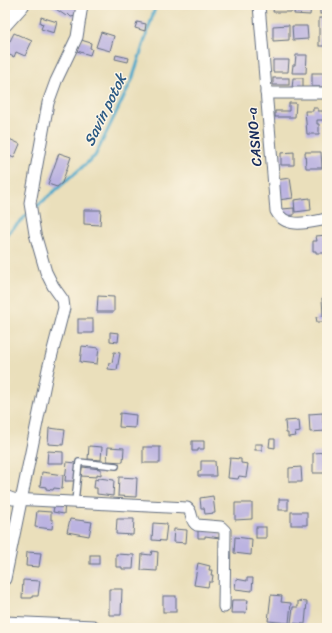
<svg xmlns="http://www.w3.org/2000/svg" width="332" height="633" viewBox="0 0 332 633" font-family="Sriracha,sans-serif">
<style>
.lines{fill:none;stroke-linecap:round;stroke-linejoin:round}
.stream{stroke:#4da9cb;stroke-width:3}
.building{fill:#bbb3e1}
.service-casing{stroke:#636d7f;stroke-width:8}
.minor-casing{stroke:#636d7f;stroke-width:13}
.tertiary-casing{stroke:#636d7f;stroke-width:16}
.service{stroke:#fff;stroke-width:5.5}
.minor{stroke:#fff;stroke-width:11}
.tertiary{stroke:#fff;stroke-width:14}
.labels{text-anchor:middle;stroke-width:3;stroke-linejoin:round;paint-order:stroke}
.street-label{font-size:14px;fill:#1b2f5e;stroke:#fcf5e5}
.water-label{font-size:15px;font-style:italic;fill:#2c5a84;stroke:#fcf5e5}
</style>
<rect width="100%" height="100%" fill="#fcf5e5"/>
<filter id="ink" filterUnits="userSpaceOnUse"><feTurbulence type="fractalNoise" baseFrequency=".025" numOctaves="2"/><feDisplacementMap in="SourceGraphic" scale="8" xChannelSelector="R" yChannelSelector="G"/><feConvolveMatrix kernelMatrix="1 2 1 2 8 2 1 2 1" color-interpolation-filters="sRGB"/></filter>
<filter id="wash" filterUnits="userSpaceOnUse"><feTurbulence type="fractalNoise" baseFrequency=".012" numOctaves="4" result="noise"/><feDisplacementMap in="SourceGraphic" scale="16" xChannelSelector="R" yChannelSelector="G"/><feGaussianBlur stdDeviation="0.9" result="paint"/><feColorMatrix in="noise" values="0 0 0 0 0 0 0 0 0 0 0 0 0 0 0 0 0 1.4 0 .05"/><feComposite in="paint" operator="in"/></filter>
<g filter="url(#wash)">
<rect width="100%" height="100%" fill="#eadfbb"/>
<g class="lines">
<g class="stream">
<path d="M34 209 95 156 132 80 156 5"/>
<path d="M5 236 28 214"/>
</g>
</g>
<g id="blocks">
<g class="building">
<path d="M50 5H77L76 16 71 17 68 14 66 16Z"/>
<path d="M274 5H292V12H273Z"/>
<path d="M295 5H311L310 15 294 14Z"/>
<rect x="320" y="5" width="7" height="9"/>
<path d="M41 17 57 22 54 33 41 29 43 24 40 23Z"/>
<rect x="319" y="18" width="8" height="28"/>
<path d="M137 22 146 24 145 31 135 28Z"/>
<path d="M289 25V40L273 41V26Z"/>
<path d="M292 26H307L308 39 293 40Z"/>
<path d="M101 32 114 36 110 51 96 47Z"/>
<path d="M14 33 32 41 25 56 16 52 14 57 5 53V39L10 41Z"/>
<path d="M81 40 91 43 90 48 92 49 90 55 77 51Z"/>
<path d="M116 55 129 58 128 62 115 59Z"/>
<path d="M296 55H307L306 73H292L293 65H295Z"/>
<path d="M273 60H289L288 72H273Z"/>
<rect x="312" y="73" width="15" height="14"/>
<rect x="273" y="78" width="16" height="7"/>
<path d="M293 78H303V90L292 89Z"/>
<path d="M289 103H296L295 117H275V111H289Z"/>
<path d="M324 104H327V122H324V120H317V124H319V134H307L305 111H313V108H318V111H323L324 117Z"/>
<path d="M5 137 20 144 14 158 5 154Z"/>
<path d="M294 152V165H281V153Z"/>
<path d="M305 152H321L322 168H306Z"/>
<path d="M59 153 71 157 62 183 57 187 48 184Z"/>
<path d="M290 178 293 198 278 200 276 180Z"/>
<path d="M310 198 311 210 295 212 294 200Z"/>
<path d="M294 208V215L283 216 282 209Z"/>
<path d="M84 210H101L100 225 84 224Z"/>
<path d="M327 235V253H316V251H313V241H317L316 236Z"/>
<path d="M98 296 114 297V312H97Z"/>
<path d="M322 298H327V322H317L316 317 323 316Z"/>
<rect x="78" y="319" width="15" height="14"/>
<path d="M110 332 119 333 118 342 110 341Z"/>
<path d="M82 346 99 348 97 364 80 362Z"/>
<path d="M114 352 120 353 117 370 108 369 109 363H112Z"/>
<path d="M120 413 136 415 135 428 119 427Z"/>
<path d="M323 413V423L326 422V431L310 432 309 414Z"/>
<path d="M299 420 300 432 295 433 296 436 288 437V433H286L285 421Z"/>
<path d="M49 428 65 430 63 445 48 444Z"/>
<path d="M270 439H275V448L269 447Z"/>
<path d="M192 441H204V449H198V451H192Z"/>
<rect x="255" y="444" width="7" height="6"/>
<path d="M89 446 102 447 101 460 88 459Z"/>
<path d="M108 447 124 448 123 462 107 461Z"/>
<rect x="143" y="447" width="17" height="16"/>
<path d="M48 451 63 452V463H47Z"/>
<path d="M327 452V473H313V453Z"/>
<path d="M230 458 241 459V463L248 464 246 477 239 476 238 479 228 478Z"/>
<path d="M201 461H215L216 476H198V471H201Z"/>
<path d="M67 462 76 463 74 481H65Z"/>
<path d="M82 467 101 469V475L97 474V477L81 476Z"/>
<path d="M301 467 302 482H289V468Z"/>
<path d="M42 472 63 475 62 489 54 488 53 490 46 489V487L40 486Z"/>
<path d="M119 477 137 478 136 497 118 496Z"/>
<path d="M99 478 114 480 113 496 97 494V488H94L95 479 98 480Z"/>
<path d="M213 496 215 513 205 514 204 508H201L200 498Z"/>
<rect x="279" y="499" width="9" height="11"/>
<path d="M55 501 65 502 64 514 53 512Z"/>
<path d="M235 503H252V519L235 520Z"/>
<path d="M37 511 51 512V520H53L52 529 35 527Z"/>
<rect x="291" y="512" width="16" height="13"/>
<path d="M70 519 92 522 89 536 67 532Z"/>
<path d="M117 519H134L133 535 116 534Z"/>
<path d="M153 523 167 524 165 541 152 540Z"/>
<path d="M198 527 221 533 220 538 205 536V538H198Z"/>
<rect x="256" y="527" width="10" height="11"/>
<path d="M174 529 187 530 186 543 173 542Z"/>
<path d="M235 537 252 539 251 555 234 553Z"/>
<path d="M152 551 158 552 157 571 141 570 142 554 151 555Z"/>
<path d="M27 552 41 553 39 567 26 566Z"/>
<path d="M116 554 134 555 133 569H122V567H116Z"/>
<rect x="90" y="555" width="9" height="9"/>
<path d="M198 563 210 566 209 570H212L211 575H213L212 582H209L208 587 194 585Z"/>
<path d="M247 578H253L252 591 235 589 236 579 247 581Z"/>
<path d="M23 580 40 581 38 596H32V598H22Z"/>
<path d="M109 589H122L121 615H109Z"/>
<path d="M271 595 282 596 281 602 291 603 289 623 268 621Z"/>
<rect x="163" y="596" width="13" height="16"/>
<path d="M232 600H248L246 613H231Z"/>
<path d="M298 601 307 602 305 624 291 623 293 607H298Z"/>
</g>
</g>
</g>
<g filter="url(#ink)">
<use href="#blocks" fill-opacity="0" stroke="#636d7f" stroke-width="1"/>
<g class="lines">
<defs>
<path id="service" d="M75 502 79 462 116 466"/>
<g id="minor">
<path d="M259 5 276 211C286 230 310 222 327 219"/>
<path d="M266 93H327"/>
<path d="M5 496 13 499 187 508C194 512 189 521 197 525L221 527 225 531 224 607"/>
<path d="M5 579 48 369 64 308 63 300 53 286 46 272 35 234 30 203 48 103 56 81 77 37 82 5"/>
<path d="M5 622 93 626 96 628"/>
</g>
<path id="tertiary" d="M5 24 22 5"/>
</defs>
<use href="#service" class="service-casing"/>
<use href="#minor" class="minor-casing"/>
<use href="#tertiary" class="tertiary-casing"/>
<use href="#service" class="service"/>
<use href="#minor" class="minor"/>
<use href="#tertiary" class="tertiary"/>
</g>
</g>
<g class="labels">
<g class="street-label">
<text transform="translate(254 137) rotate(-95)" y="5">CASNO-a</text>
</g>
<g class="water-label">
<text transform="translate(105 110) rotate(-64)" y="5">Savin potok</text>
</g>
</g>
<rect width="332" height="633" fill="none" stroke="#fcf5e5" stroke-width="20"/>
</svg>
